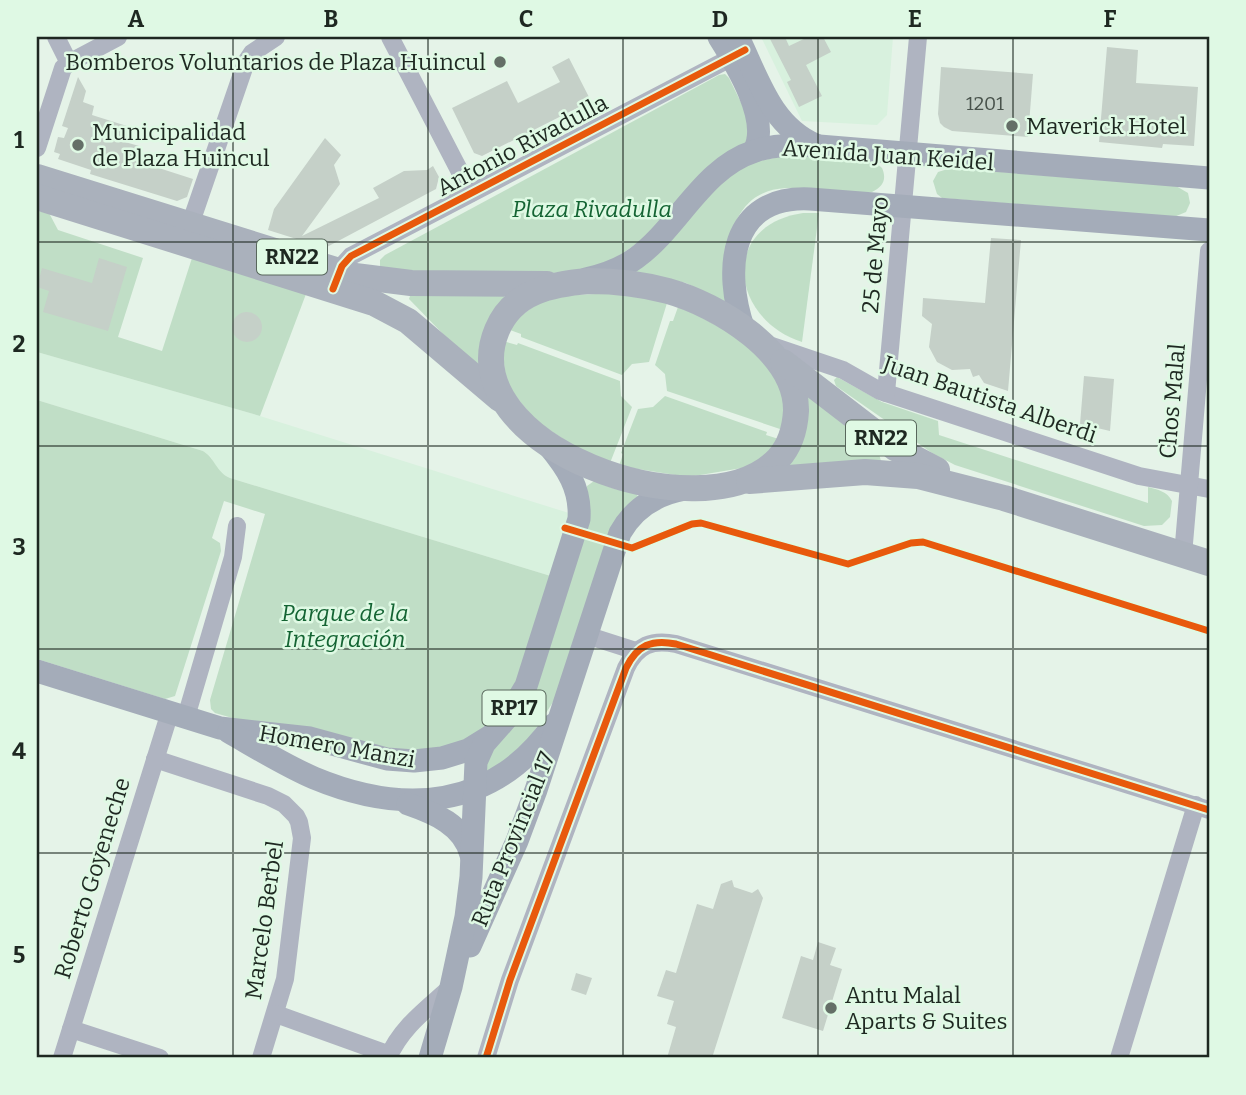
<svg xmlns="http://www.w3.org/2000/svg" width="1246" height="1095" viewBox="0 0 1246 1095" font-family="Bitter,serif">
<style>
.built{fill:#d8f1de}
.green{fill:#c0dec6}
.building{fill:#c5d0c8}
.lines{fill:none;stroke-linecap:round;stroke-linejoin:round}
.minor{stroke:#afb4c1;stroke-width:18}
.major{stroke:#a4acb9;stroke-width:23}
.highway{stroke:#aab1bc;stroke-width:26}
.cycleway-casing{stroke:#dff9e4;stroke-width:11}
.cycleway{stroke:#e8590c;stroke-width:7}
.grid{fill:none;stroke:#1e2821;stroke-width:2;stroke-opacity:0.55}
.poi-dot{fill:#646f67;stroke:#dff9e4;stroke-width:2.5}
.labels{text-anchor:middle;stroke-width:5;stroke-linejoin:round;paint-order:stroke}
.number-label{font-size:19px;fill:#48524b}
.shield{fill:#dff9e4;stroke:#58675c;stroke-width:2}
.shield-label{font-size:21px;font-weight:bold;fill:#1e2821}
.poi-label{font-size:23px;fill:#1e2821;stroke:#dff9e4;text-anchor:start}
.street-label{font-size:23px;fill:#1e2821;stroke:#dff9e4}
.park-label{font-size:23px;font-style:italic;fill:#146433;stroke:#dff9e4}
.neatline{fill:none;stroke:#1e2821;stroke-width:2.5}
.grid-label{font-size:23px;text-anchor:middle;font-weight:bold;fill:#1e2821}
</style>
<rect width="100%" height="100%" fill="#e5f3e8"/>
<g class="built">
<path d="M761 37H893L887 115 877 125 802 121Z"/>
<path d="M37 352 260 416 572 514 554 577 230 478 219 472 210 456 203 451 37 400Z"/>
</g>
<g class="green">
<path d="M725 74 729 78 756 133 649 235 607 264 565 272 541 274 385 272 380 268V260L385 255 719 75Z"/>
<path d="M790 155 874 161 882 168C887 179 883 187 872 192 843 193 814 187 786 188 726 191 725 257 725 302L686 283 631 271 720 183 748 163Z"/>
<path d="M951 168 1176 186 1188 193 1190 203 1186 212 1174 217 942 198 937 194 933 181 938 172Z"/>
<path d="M37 211 49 213 58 230 143 258 118 337 162 351 192 258 306 294 260 416 37 352Z"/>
<path d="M803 213H819L802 342C729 318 720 225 803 213Z"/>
<path d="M499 293 505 297C488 328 480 338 482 374L409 299 410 296Z"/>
<path d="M620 293 667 303 649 362 632 364 622 375 521 337V334L507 329 511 323 548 296Z"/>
<path d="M678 307 697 315 741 339 781 380 786 431 667 391 665 374 655 365 670 321H673Z"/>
<path d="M503 341 517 345 518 343 620 381 621 396 632 407 610 463 583 452 536 421 505 383Z"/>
<path d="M837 377 882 402 938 421 939 435 1148 503V487C1158 490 1167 491 1172 501L1170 517 1162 525 1144 526 955 465 932 453 836 386 834 380Z"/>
<path d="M801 389 879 454 881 461 791 471 787 463Z"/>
<path d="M665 396 767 432 766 435 782 440 754 466 688 477 619 466 623 454 621 453 638 409 653 407Z"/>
<path d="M37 400 203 451C215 458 216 472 230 478L554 577 527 664 495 719 469 740 421 754 257 725 215 713 211 709 210 700 265 514 224 501 212 538 220 543 221 551 175 696 165 699 37 659Z"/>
<path d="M594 481 615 489 636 493 638 497 555 699 531 736 495 770 482 772 499 738 587 486Z"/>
</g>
<g class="building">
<path d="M769 37H785L789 46 808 37H823L831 52 806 65 822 96 799 107 787 82 791 80Z"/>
<path d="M1107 47 1138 50 1136 83 1198 87 1194 146 1163 144 1162 148 1099 142Z"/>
<path d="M569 58 591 101 482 156 474 153 452 108 507 81 518 103 560 82 552 67Z"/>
<path d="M941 67 1033 74 1028 137 952 131 944 127 940 123 938 114Z"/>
<path d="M78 77 86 91 83 102 94 106 92 115 130 127 125 142 139 146 134 160 193 179 187 197 177 201 90 174 91 170 58 159 60 154 54 152 58 137 64 138 68 128 62 126Z"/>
<path d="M325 138 341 155 334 165 340 184 302 236 379 198 373 188 404 171 427 170 433 166 439 177 436 189 325 248 268 230 274 209Z"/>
<path d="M991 238 1021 240 1008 391 984 383 979 375 973 377 970 369 952 370 937 362 929 347 932 324 922 316 923 298 985 303Z"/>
<path d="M99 258 127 267 108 331 43 312 49 291 37 287 42 268 92 283Z"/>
<circle cx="247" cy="327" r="15"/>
<path d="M1084 376 1114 379 1110 431 1080 424Z"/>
<path d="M732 880 734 887 752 893 758 889 763 898 712 1058H667L676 1027 667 1024 674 1001 657 996 666 970 676 973 697 904 713 909 721 884Z"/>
<path d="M818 942 836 948 830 965 842 969 823 1031 782 1018 801 956 813 960Z"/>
<path d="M576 973 592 978 586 995 571 990Z"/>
</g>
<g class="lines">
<g class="minor">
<path d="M56 37 69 63"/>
<path d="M390 37 471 193"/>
<path d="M37 148 63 68 69 63 118 37"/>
<path d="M190 225 246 62 252 53 276 37"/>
<path d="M336 279 342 266 351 256 742 52"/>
<path d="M772 346 843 370 880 391 1139 476 1209 489"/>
<path d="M886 393 918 37"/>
<path d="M1183 555 1209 251"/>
<path d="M586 635 636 651"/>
<path d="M186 717 233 557 237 526"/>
<path d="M155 759 268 796 284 804 296 816 299 822 302 838 285 979 261 1058"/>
<path d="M276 1014 390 1055"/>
<path d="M71 1029 160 1058"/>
<path d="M62 1058 170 712"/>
<path d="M388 1058C401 1027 427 1009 451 987"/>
<path d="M486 1058 510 980 626 668C637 645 652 639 676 644L1209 810"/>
<path d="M1119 1058 1196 805"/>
</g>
<g class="major">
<path d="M719 37C736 64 771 120 754 151"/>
<path d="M738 37C758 78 771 126 816 145"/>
<path d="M586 279C604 275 621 269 636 258 679 227 702 168 755 151 776 144 798 145 819 146L1209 178"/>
<path d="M744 330C723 270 729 195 810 199L1209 230"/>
<path d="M37 671 220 728 310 738 387 759 414 761 442 758 468 750 489 737"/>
<path d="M229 732C257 748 284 765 314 778 403 815 493 810 553 725"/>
<path d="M408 804C434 813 464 825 471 855"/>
<path d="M470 946 517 841 536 790 620 533C634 508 657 494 685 489"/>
<path d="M430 1058 451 987 466 917 471 877 476 762 484 744 506 719 526 686 579 519C581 488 567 468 548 445"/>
</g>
<g class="highway">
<path d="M37 177 355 276 411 283 547 284"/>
<path d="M37 197 374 303 408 321 500 399"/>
<path d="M589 281C616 281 642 284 668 291 718 305 797 352 796 411 795 429 790 446 778 459 702 538 449 444 497 330 513 291 552 284 589 281Z"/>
<path d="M783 362 895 448 937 470"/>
<path d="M749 481 865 472 918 476 1004 498 1209 563"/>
</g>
<defs>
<g id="cycleway">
<path d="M333 289 342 266 351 256 745 50"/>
<path d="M565 528 632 548 692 524 701 523 848 564 911 543 923 542 1209 631"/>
<path d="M486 1058 510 980 626 668C637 645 652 639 676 644L1209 810"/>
</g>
</defs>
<use href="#cycleway" class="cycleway-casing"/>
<use href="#cycleway" class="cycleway"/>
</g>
<path class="grid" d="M233 37V1058M428 37V1058M623 37V1058M818 37V1058M1013 37V1058M37 242H1209M37 446H1209M37 649H1209M37 853H1209"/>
<g class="poi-dot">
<circle cx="500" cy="62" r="7"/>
<circle cx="1012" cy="126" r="7"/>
<circle cx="78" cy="145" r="7"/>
<circle cx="831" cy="1008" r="7"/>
</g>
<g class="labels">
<g class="number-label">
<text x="985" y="110">1201</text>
</g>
<g class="shield">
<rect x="257" y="239.5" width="70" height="35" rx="5"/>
<rect x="846" y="420.5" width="70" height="35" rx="5"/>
<rect x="482.5" y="690.5" width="63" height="35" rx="5"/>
</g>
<g class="shield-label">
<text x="292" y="264">RN22</text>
<text x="881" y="445">RN22</text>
<text x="514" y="715">RP17</text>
</g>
<g class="poi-label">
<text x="486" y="70" text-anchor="end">Bomberos Voluntarios de Plaza Huincul</text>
<text x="1026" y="134">Maverick Hotel</text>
<text x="92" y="140">Municipalidad<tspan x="92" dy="26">de Plaza Huincul</tspan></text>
<text x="845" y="1003">Antu Malal<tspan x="845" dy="26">Aparts &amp; Suites</tspan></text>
</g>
<g class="street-label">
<text transform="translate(522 145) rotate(-28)" y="8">Antonio Rivadulla</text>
<text transform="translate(888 155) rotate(4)" y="8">Avenida Juan Keidel</text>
<text transform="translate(875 255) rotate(-85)" y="8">25 de Mayo</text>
<text transform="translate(990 399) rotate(19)" y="8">Juan Bautista Alberdi</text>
<text transform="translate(1172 401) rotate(-85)" y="8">Chos Malal</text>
<text transform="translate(337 746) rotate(10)" y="8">Homero Manzi</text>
<text transform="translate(513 839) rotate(-68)" y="8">Ruta Provincial 17</text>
<text transform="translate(92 878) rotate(-73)" y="8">Roberto Goyeneche</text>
<text transform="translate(264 920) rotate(-82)" y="8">Marcelo Berbel</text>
</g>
<g class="park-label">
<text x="592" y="217">Plaza Rivadulla</text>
<text x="345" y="621">Parque de la<tspan x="345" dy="26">Integración</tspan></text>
</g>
</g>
<rect width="1246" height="1095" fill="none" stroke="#dff9e4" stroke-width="77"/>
<rect x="38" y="38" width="1170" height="1018" class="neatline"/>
<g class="grid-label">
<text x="136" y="27">A</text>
<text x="331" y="27">B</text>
<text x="526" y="27">C</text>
<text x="720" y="27">D</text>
<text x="915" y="27">E</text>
<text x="1110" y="27">F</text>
<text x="19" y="148">1</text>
<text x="19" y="352">2</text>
<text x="19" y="555">3</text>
<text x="19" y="759">4</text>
<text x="19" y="963">5</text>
</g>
</svg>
